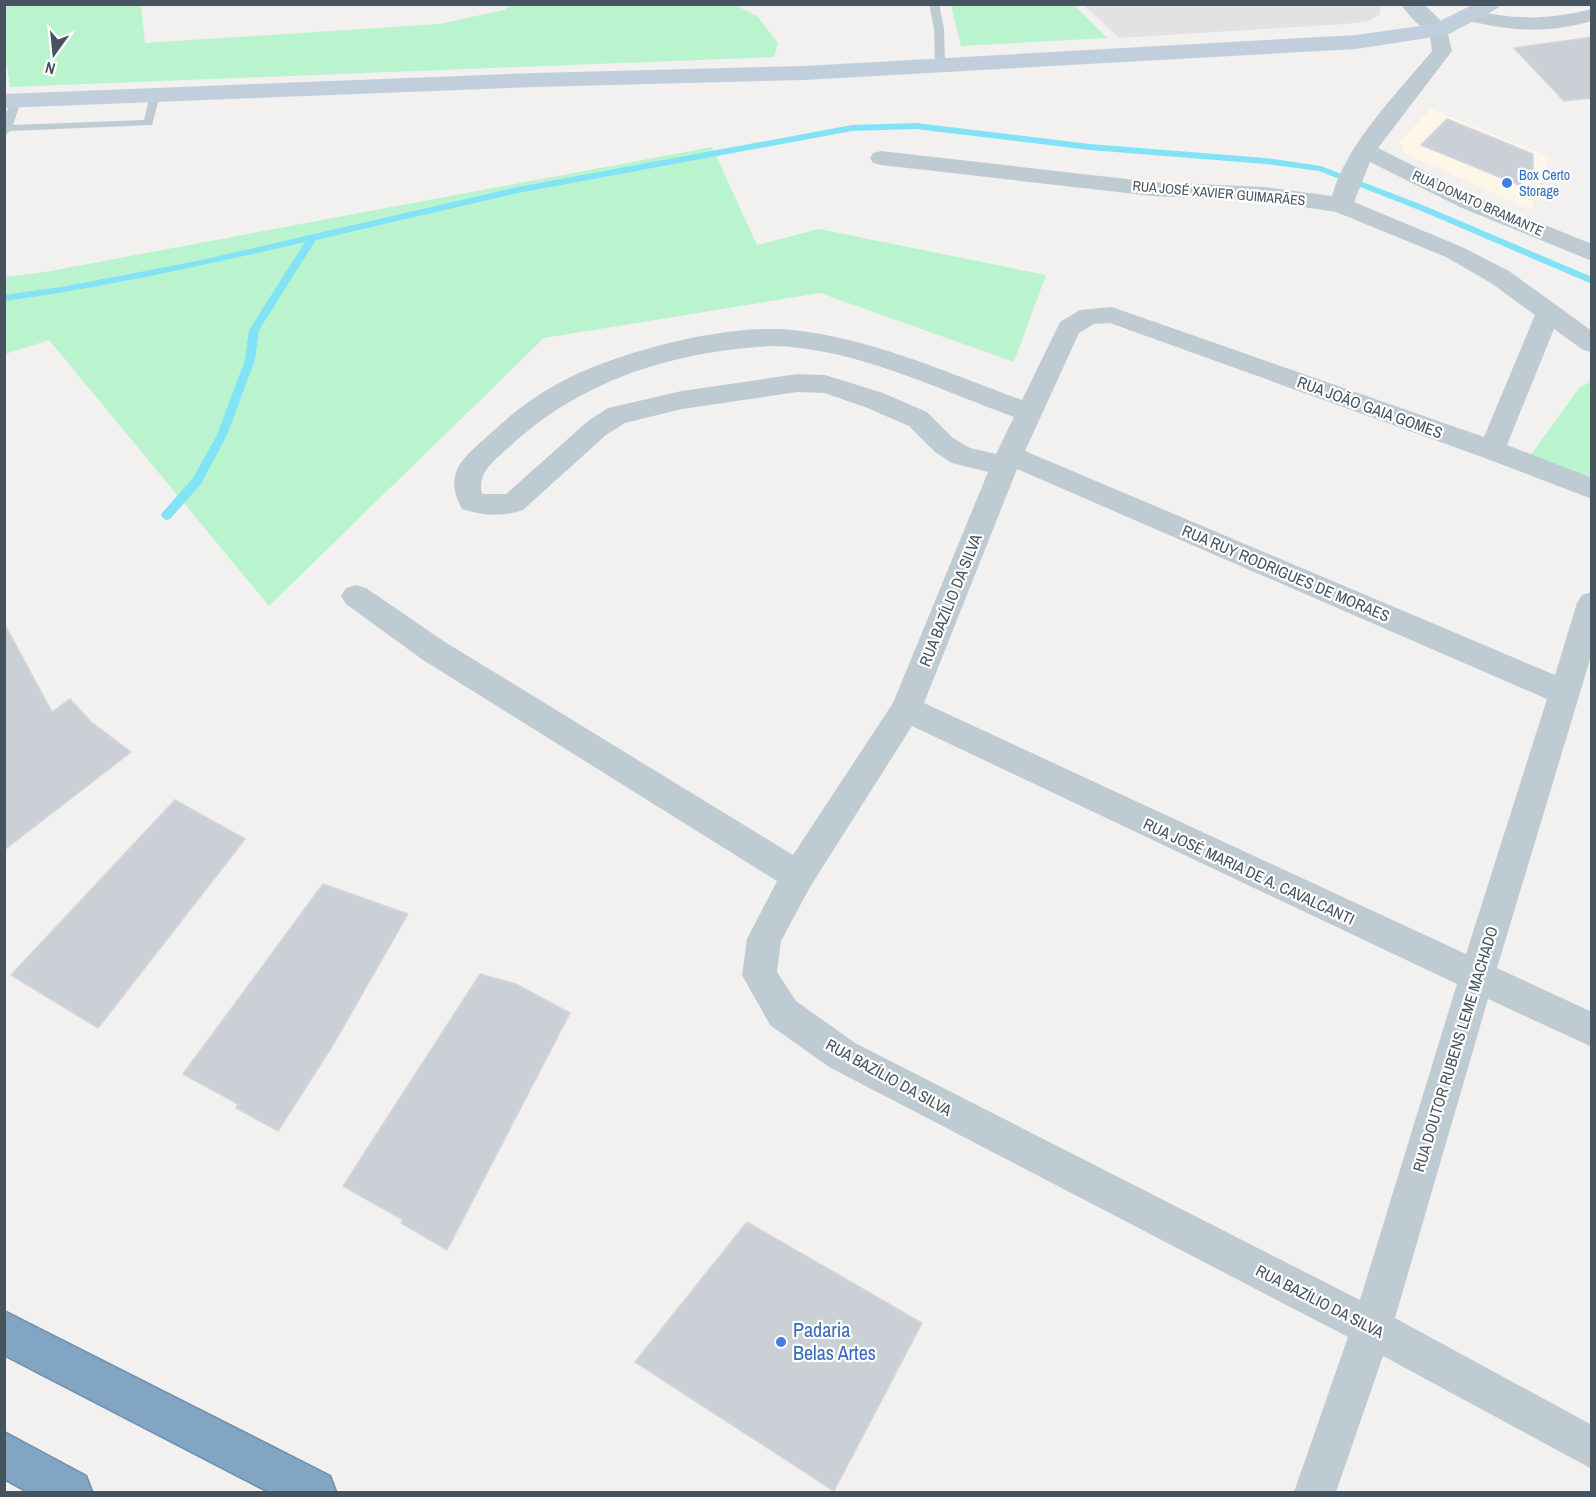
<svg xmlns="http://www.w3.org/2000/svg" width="1596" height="1497" viewBox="0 0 1596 1497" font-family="'Archivo Narrow',sans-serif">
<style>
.commercial{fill:#fef7e8}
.education{fill:#e4e1e2}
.green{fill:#baf4ce}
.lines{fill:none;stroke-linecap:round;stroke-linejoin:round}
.stream{fill:#82e2f6;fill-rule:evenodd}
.building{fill:#cbcfd6;stroke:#d3d6dc;stroke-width:1.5}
.motorway-casing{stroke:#6d90b0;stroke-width:3}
.service{fill:#bfcbd3;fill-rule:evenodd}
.minor{fill:#bfcbd3;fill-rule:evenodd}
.tertiary{fill:#bfcbd3;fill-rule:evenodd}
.secondary{fill:#c1cedb;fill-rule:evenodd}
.motorway{fill:#82a5c4;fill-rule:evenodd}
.shop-dot{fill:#3f7fe0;stroke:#fff;stroke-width:2}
.labels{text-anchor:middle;stroke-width:4.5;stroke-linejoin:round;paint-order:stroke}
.far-shop-label{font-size:14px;fill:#366cbe;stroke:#fff;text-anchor:start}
.far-street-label{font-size:14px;fill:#465460;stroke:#fff}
.street-label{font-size:16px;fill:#465460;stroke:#fff}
.near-shop-label{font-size:20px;fill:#366cbe;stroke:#fff;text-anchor:start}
</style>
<rect width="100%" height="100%" fill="#f3f0f0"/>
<path class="commercial" d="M1431 109 1549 157 1531 210 1405 153 1400 141Z"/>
<path class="education" d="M1380 4V14L1369 21 1346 24 1119 38 1084 5Z"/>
<g class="green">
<path d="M4 5H138L141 7 145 43 439 24 504 10 510 5H735L757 16 778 43 774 57 10 87 5 53Z"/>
<path d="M951 5H1074L1107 38 961 46Z"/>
<path d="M712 147 757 245 819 229 1046 275 1014 362 820 293 544 338 269 606 49 340 5 354V277L45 272Z"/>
<path d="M1591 382V481L1527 460 1580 387Z"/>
</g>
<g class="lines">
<path class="stream" d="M916 123 1090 144 1266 158 1321 166 1425 206 1592 277V284L1419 210 1319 171 1266 164 1090 150 916 129 852 131 518 193 316 240 259 330 255 360 227 435 201 484 170 519 166 520 161 516 162 513 193 478 217 435 245 360 249 330 305 242C206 265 106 287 4 301V295L67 286 202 260 518 187 852 125Z"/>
</g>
<g class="building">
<path d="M1592 37V98L1564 101 1514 48Z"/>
<path d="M1447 119 1533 154V169L1519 185 1421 145Z"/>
<path d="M4 623 52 712 70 699 91 722 131 752 4 850Z"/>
<path d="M175 800 245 839 98 1028 11 975Z"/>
<path d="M323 884 408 914 333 1045 278 1131 236 1108 238 1104 183 1074Z"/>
<path d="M480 974 516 984 570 1013 447 1250 401 1223 403 1220 343 1186Z"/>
<path d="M747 1222 922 1323 834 1491 635 1362Z"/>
</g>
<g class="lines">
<defs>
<g id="motorway">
<path d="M4 1311 330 1476 336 1492H269L4 1355Z"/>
<path d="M4 1432 86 1476 92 1492H28L4 1479Z"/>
</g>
</defs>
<use href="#motorway" class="motorway-casing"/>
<g class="service">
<path d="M929 4H939L944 28 945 66 940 69 935 66 934 28Z"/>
<path d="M155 92 160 95 152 125 10 131 4 137V118L12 99 21 101 13 125 144 120 150 95Z"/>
</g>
<g class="minor">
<path d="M1592 9V21C1547 34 1509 31 1465 20L1462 16 1465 12 1472 10C1517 20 1547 20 1592 9Z"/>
<path d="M1439 24 1446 26 1452 51 1378 148 1478 198 1592 244V261L1462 208 1370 162 1354 202 1462 247 1509 271 1592 331V352L1583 350 1554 329 1507 445 1592 478V499L1482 457 1110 323 1094 324 1079 333 1025 451 1555 675 1577 603 1582 595 1592 592V653L1497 968 1592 1012V1047L1488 999 1395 1318 1592 1425V1469L1383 1356 1336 1492H1294L1348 1337 829 1067 770 1025 742 975 747 939 777 881 423 660 346 604 341 596 346 588 356 585 366 588 445 642 793 855 893 703 988 472 952 463 935 452 909 426 865 407 824 393 797 392 682 409 625 423 606 435 523 510C501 517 484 516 462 509 442 473 464 457 490 434 511 414 533 397 559 383 615 352 728 323 792 330 871 338 948 373 1022 400L1060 322 1080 310 1112 307 1484 437 1535 315 1491 283 1446 257 1336 212 1264 201 1153 196 881 165 873 163 870 158 873 153 881 151 1153 182 1264 187 1332 196C1348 141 1396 95 1432 51L1429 30 1432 26ZM773 346C856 348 937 389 1014 417L996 454 970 448 953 438 927 412 883 393 825 375 797 374 682 391 608 408 588 421 506 494H482C477 473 493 462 507 449 580 380 673 351 773 346ZM1017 469 1547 699 1466 954 924 703ZM912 726 1457 984 1360 1300 855 1043 796 1001 777 972 781 941 810 887Z"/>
</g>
<path class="tertiary" d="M1401 4H1424L1450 30 1447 35C1429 39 1410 18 1401 4Z"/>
<path class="secondary" d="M1474 4H1501L1498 8 1447 35 1356 49 804 80 535 87 4 108V94L535 73 804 66 1356 35 1434 24Z"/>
<use href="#motorway" class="motorway"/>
</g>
<g class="shop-dot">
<circle cx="1507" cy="183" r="6"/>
<circle cx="781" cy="1342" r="6"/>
</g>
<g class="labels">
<g class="far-shop-label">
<text x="1519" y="180">Box Certo<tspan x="1519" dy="16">Storage</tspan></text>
</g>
<g class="far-street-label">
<text transform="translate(1219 193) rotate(5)" y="5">RUA JOSÉ XAVIER GUIMARÃES</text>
<text transform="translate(1478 203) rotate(24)" y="5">RUA DONATO BRAMANTE</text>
</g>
<g class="street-label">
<text transform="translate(1370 407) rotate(20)" y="6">RUA JOÃO GAIA GOMES</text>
<text transform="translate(1286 573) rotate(23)" y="6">RUA RUY RODRIGUES DE MORAES</text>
<text transform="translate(950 600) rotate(-68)" y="6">RUA BAZÍLIO DA SILVA</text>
<text transform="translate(1249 871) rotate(25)" y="6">RUA JOSÉ MARIA DE A. CAVALCANTI</text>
<text transform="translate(1455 1049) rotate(-73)" y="6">RUA DOUTOR RUBENS LEME MACHADO</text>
<text transform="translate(889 1077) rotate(29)" y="6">RUA BAZÍLIO DA SILVA</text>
<text transform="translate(1320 1301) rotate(27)" y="6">RUA BAZÍLIO DA SILVA</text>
</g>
<g class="near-shop-label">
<text x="793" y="1337">Padaria<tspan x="793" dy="23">Belas Artes</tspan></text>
</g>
</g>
<rect width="1596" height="1497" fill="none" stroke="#465460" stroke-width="12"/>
<g transform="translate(54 54) rotate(195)" stroke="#ffffff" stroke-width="4.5" paint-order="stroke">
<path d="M0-4.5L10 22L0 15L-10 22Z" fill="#465460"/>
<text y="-9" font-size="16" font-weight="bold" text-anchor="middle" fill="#465460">N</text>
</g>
</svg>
